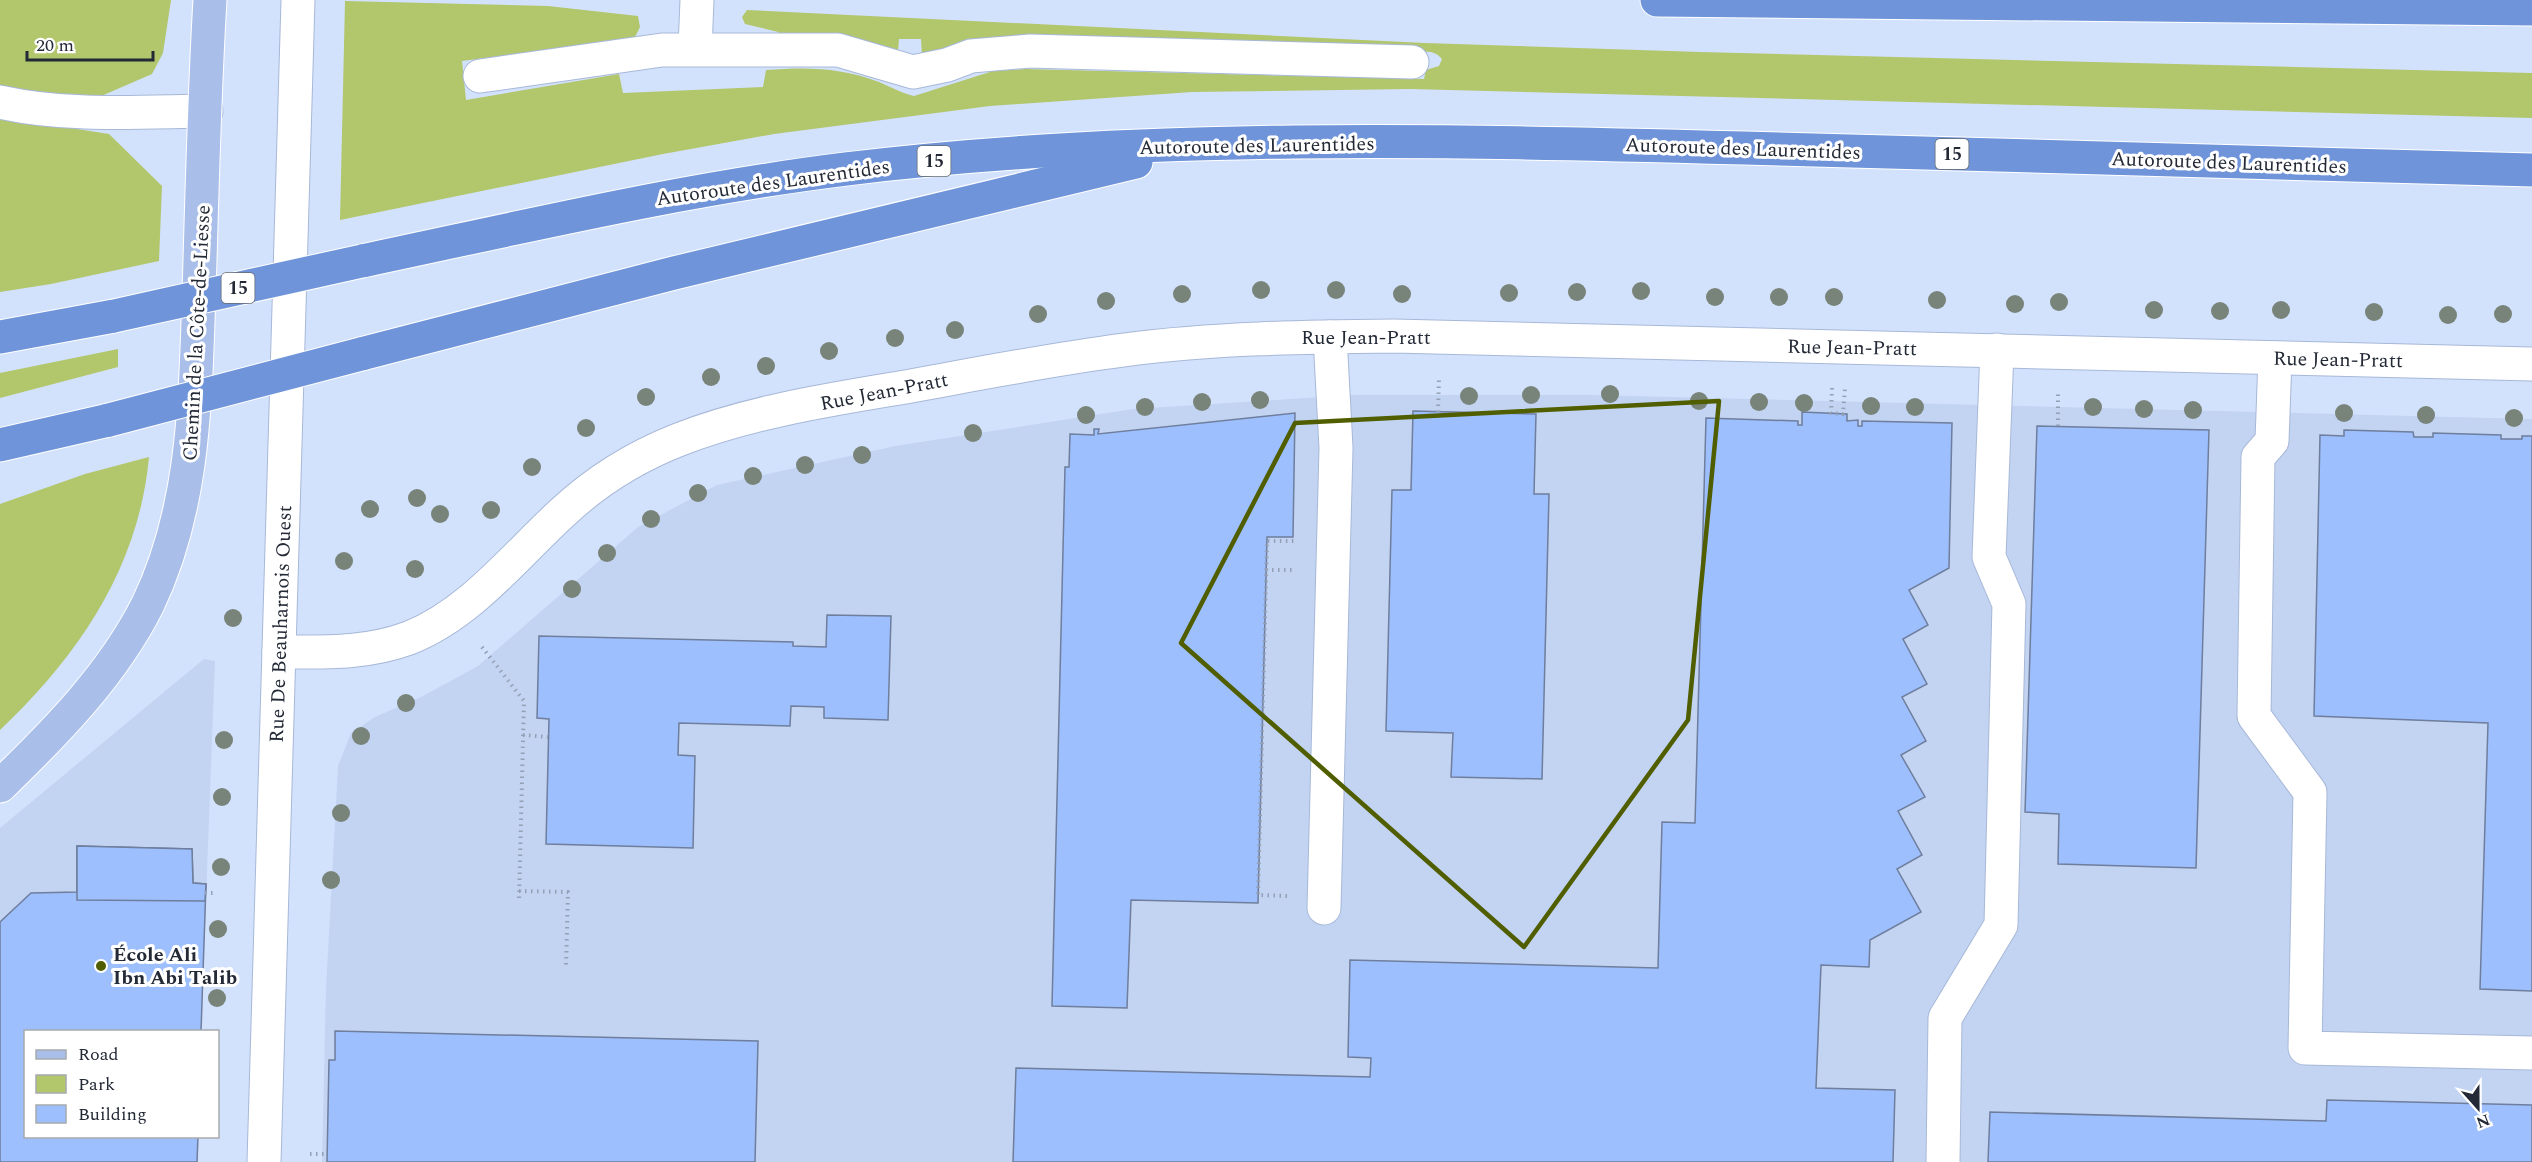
<svg xmlns="http://www.w3.org/2000/svg" width="2532" height="1162" viewBox="0 0 2532 1162" font-family="Spectral,serif">
<style>
.built{fill:#c3d4f2}
.green{fill:#b2c66c}
.building{fill:#9dbffe;stroke:#6e7e9c;stroke-width:1.5}
.lines{fill:none;stroke-linecap:round;stroke-linejoin:round}
.minor-casing{stroke:#a7b8d8;stroke-width:35}
.major-casing{stroke:#fff;stroke-width:35}
.highway-casing{stroke:#fff;stroke-width:35}
.path{stroke:#94a0b5;stroke-width:4;stroke-dasharray:1.5 4.5;stroke-linecap:butt}
.minor{stroke:#fff;stroke-width:33}
.major{stroke:#a9bfe9;stroke-width:33}
.highway{stroke:#6f94da;stroke-width:33}
.highway-bridge-casing{stroke:#fff;stroke-width:35;stroke-linecap:butt}
.highway-bridge{stroke:#6f94da;stroke-width:33}
.tree{fill:#788379}
.marked{fill:none;stroke:#505e00;stroke-width:4.5;stroke-linejoin:round}
.poi-dot{fill:#505e00;stroke:#fff;stroke-width:2}
.labels{text-anchor:middle;stroke-width:6;stroke-linejoin:round;paint-order:stroke}
.shield{fill:#fff;stroke:#656a72;stroke-width:1.5}
.shield-label{font-size:18px;font-weight:bold;fill:#232a36}
.street-label{font-size:20px;fill:#232a36;stroke:#fff}
.poi-label{font-size:20px;font-weight:bold;fill:#232a36;stroke:#fff;text-anchor:start}
</style>
<rect width="100%" height="100%" fill="#d3e2fc"/>
<g class="built">
<path d="M1354 395H1594L2532 419V1162H322L326 988 338 766 351 733 375 717 423 696 478 666 638 527 717 485 895 446 1133 409Z"/>
<path d="M204 659 215 661 201 1031 26 1032V1136L198 1137 197 1162H0V828Z"/>
</g>
<g class="green">
<path d="M0 0H171L163 53 152 74 99 97H44L0 88Z"/>
<path d="M345 1 548 6 638 16 640 27 635 37 615 41 462 61 466 100 619 74 623 93 763 87 766 70C806 67 840 67 879 82 891 87 901 93 914 96L993 71 1026 69 1424 79 1426 70 1439 66 1442 59C1435 50 1425 51 1415 53L922 56 921 39H899L898 52 779 36 778 32 745 24 742 17 747 10 1425 43 1700 52 2532 73V118L1410 89 1192 92 990 106 774 134 663 154 340 220Z"/>
<path d="M0 117 109 134 162 186 159 261 51 284 0 292Z"/>
<path d="M118 349V367L0 398V373Z"/>
<path d="M149 457C139 567 79 655 0 730V504L85 474Z"/>
</g>
<g class="building">
<path d="M1413 411 1536 414 1534 494H1549L1542 779 1451 777 1453 733 1386 731 1392 490H1411Z"/>
<path d="M1802 412 1847 414V421L1858 420V426H1862V421L1952 423 1949 568 1909 590 1928 625 1903 639 1927 684 1902 697 1926 741 1901 755 1925 797 1898 811 1922 855 1897 869 1921 912 1870 940 1869 967 1821 965 1816 1088 1895 1090 1893 1162H1013L1016 1068 1370 1077 1371 1058 1348 1057 1350 960 1658 968 1662 822 1695 823 1706 418 1798 421V425H1802Z"/>
<path d="M1295 413 1293 537H1267L1258 903 1131 900 1127 1008 1052 1006 1065 467H1069L1070 434 1094 435V429H1099L1098 434Z"/>
<path d="M2037 426 2209 430 2196 868 2058 864 2059 814 2025 812Z"/>
<path d="M2344 430 2413 432 2414 437H2433V433L2501 435V439H2522V436H2532V991L2480 989 2488 723 2314 716 2320 435 2344 436Z"/>
<path d="M827 615 891 616 888 720 824 718V707L791 706 790 726 679 723 678 755 695 756 693 848 546 844 549 719 537 718 539 636 793 642V646L826 647Z"/>
<path d="M77 846 192 849 193 883 206 884 201 1032H26V1136H198L197 1162H0V922L31 893 77 892Z"/>
<path d="M77 846 192 849 193 883 206 884 205 901 77 900Z"/>
<path d="M335 1031 758 1041 755 1162H327L329 1060H335Z"/>
<path d="M2327 1100 2532 1105V1162H1988L1990 1112 2326 1121Z"/>
</g>
<g class="lines">
<defs>
<g id="minor">
<path d="M695 49 697 0"/>
<path d="M480 76 662 50H838L913 72 947 65 971 56 1030 51 1412 62"/>
<path d="M0 102C68 117 137 112 206 111"/>
<path d="M2275 358 2272 441 2258 457 2254 716 2310 792 2305 1048 2532 1053"/>
<path d="M279 652C324 652 366 654 409 638 470 614 515 556 562 513 595 482 635 457 678 440 752 411 834 399 911 386 982 373 1053 359 1124 350 1214 338 1304 337 1394 336L2532 364"/>
<path d="M1324 908 1336 448 1330 337"/>
<path d="M264 1162 298 0"/>
<path d="M1943 1162 1945 1018 2001 925 2009 604 1989 557 1997 350"/>
</g>
<path id="major" d="M0 786C56 732 113 674 148 604 195 506 195 400 199 294 202 196 204 98 210 0"/>
<g id="highway">
<path d="M1657 0 2532 9"/>
<path d="M362 261C523 227 683 189 846 169 1143 133 1445 140 1744 148 2006 156 2269 163 2532 170"/>
<path d="M0 337 114 316"/>
<path d="M361 354 674 273 1136 162"/>
<path d="M0 445 109 420"/>
</g>
</defs>
<use href="#minor" class="minor-casing"/>
<use href="#major" class="major-casing"/>
<use href="#highway" class="highway-casing"/>
<g class="path">
<path d="M1832 388 1831 413 1843 414 1845 388"/>
<path d="M1438 412 1439 377"/>
<path d="M2058 426V394"/>
<path d="M1266 570H1296"/>
<path d="M482 647 524 701 519 900"/>
<path d="M523 735 548 737"/>
<path d="M519 891 568 892 566 968"/>
<path d="M205 893H216"/>
<path d="M1287 896 1258 895 1267 541H1296"/>
<path d="M310 1154H327"/>
</g>
<use href="#minor" class="minor"/>
<use href="#major" class="major"/>
<use href="#highway" class="highway"/>
<defs>
<g id="highway-bridge">
<path d="M114 316 362 261"/>
<path d="M109 420 361 354"/>
</g>
</defs>
<use href="#highway-bridge" class="highway-bridge-casing"/>
<use href="#highway-bridge" class="highway-bridge"/>
</g>
<g class="tree">
<circle cx="1261" cy="290" r="9"/>
<circle cx="1336" cy="290" r="9"/>
<circle cx="1641" cy="291" r="9"/>
<circle cx="1577" cy="292" r="9"/>
<circle cx="1509" cy="293" r="9"/>
<circle cx="1182" cy="294" r="9"/>
<circle cx="1402" cy="294" r="9"/>
<circle cx="1715" cy="297" r="9"/>
<circle cx="1779" cy="297" r="9"/>
<circle cx="1834" cy="297" r="9"/>
<circle cx="1937" cy="300" r="9"/>
<circle cx="1106" cy="301" r="9"/>
<circle cx="2059" cy="302" r="9"/>
<circle cx="2015" cy="304" r="9"/>
<circle cx="2154" cy="310" r="9"/>
<circle cx="2281" cy="310" r="9"/>
<circle cx="2220" cy="311" r="9"/>
<circle cx="2374" cy="312" r="9"/>
<circle cx="1038" cy="314" r="9"/>
<circle cx="2503" cy="314" r="9"/>
<circle cx="2448" cy="315" r="9"/>
<circle cx="955" cy="330" r="9"/>
<circle cx="895" cy="338" r="9"/>
<circle cx="829" cy="351" r="9"/>
<circle cx="766" cy="366" r="9"/>
<circle cx="711" cy="377" r="9"/>
<circle cx="1610" cy="394" r="9"/>
<circle cx="1531" cy="395" r="9"/>
<circle cx="1469" cy="396" r="9"/>
<circle cx="646" cy="397" r="9"/>
<circle cx="1260" cy="400" r="9"/>
<circle cx="1699" cy="401" r="9"/>
<circle cx="1202" cy="402" r="9"/>
<circle cx="1759" cy="402" r="9"/>
<circle cx="1804" cy="403" r="9"/>
<circle cx="1871" cy="406" r="9"/>
<circle cx="1145" cy="407" r="9"/>
<circle cx="1915" cy="407" r="9"/>
<circle cx="2093" cy="407" r="9"/>
<circle cx="2144" cy="409" r="9"/>
<circle cx="2193" cy="410" r="9"/>
<circle cx="2344" cy="413" r="9"/>
<circle cx="1086" cy="415" r="9"/>
<circle cx="2426" cy="415" r="9"/>
<circle cx="2514" cy="418" r="9"/>
<circle cx="586" cy="428" r="9"/>
<circle cx="973" cy="433" r="9"/>
<circle cx="862" cy="455" r="9"/>
<circle cx="805" cy="465" r="9"/>
<circle cx="532" cy="467" r="9"/>
<circle cx="753" cy="476" r="9"/>
<circle cx="698" cy="493" r="9"/>
<circle cx="417" cy="498" r="9"/>
<circle cx="370" cy="509" r="9"/>
<circle cx="491" cy="510" r="9"/>
<circle cx="440" cy="514" r="9"/>
<circle cx="651" cy="519" r="9"/>
<circle cx="607" cy="553" r="9"/>
<circle cx="344" cy="561" r="9"/>
<circle cx="415" cy="569" r="9"/>
<circle cx="572" cy="589" r="9"/>
<circle cx="233" cy="618" r="9"/>
<circle cx="406" cy="703" r="9"/>
<circle cx="361" cy="736" r="9"/>
<circle cx="224" cy="740" r="9"/>
<circle cx="222" cy="797" r="9"/>
<circle cx="341" cy="813" r="9"/>
<circle cx="221" cy="867" r="9"/>
<circle cx="331" cy="880" r="9"/>
<circle cx="218" cy="929" r="9"/>
<circle cx="217" cy="998" r="9"/>
</g>
<path class="marked" d="M1719 401 1688 720 1524 947 1181 643 1295 423Z"/>
<circle class="poi-dot" cx="101" cy="966" r="6"/>
<g class="labels">
<g class="shield">
<rect x="1935.5" y="139" width="33" height="30" rx="4.5"/>
<rect x="917.5" y="146" width="33" height="30" rx="4.5"/>
<rect x="221.5" y="273" width="33" height="30" rx="4.5"/>
</g>
<g class="shield-label">
<text x="1952" y="160">15</text>
<text x="934" y="167">15</text>
<text x="238" y="294">15</text>
</g>
<g class="street-label">
<text transform="translate(1257 145) rotate(-1)" y="7">Autoroute des Laurentides</text>
<text transform="translate(1743 148) rotate(2)" y="7">Autoroute des Laurentides</text>
<text transform="translate(2229 162) rotate(2)" y="7">Autoroute des Laurentides</text>
<text transform="translate(773 182) rotate(-8)" y="7">Autoroute des Laurentides</text>
<text transform="translate(196 333) rotate(-87)" y="7">Chemin de la Côte-de-Liesse</text>
<text x="1366" y="344">Rue Jean-Pratt</text>
<text transform="translate(1852 347) rotate(1)" y="7">Rue Jean-Pratt</text>
<text transform="translate(2338 359) rotate(1)" y="7">Rue Jean-Pratt</text>
<text transform="translate(884 391) rotate(-11)" y="7">Rue Jean-Pratt</text>
<text transform="translate(280 624) rotate(-88)" y="7">Rue De Beauharnois Ouest</text>
</g>
<g class="poi-label">
<text x="113" y="961">École Ali<tspan x="113" dy="23">Ibn Abi Talib</tspan></text>
</g>
</g>
<rect x="24" y="1030" width="195" height="108" fill="#ffffff" stroke="#a7aaaf" stroke-width="1.5"/>
<rect x="36" y="1050" width="30" height="9" fill="#a9bfe9" stroke="#a7aaaf" stroke-width="1.5"/>
<text x="78" y="1060" font-size="18" fill="#232a36">Road</text>
<rect x="36" y="1075" width="30" height="18" fill="#b2c66c" stroke="#a7aaaf" stroke-width="1.5"/>
<text x="78" y="1090" font-size="18" fill="#232a36">Park</text>
<rect x="36" y="1105" width="30" height="18" fill="#9dbffe" stroke="#a7aaaf" stroke-width="1.5"/>
<text x="78" y="1120" font-size="18" fill="#232a36">Building</text>
<g transform="translate(2478 1108) rotate(159)" stroke="#ffffff" stroke-width="4.5" paint-order="stroke">
<path d="M0-4.5L10 22L0 15L-10 22Z" fill="#232a36"/>
<text y="-9" font-size="16" font-weight="bold" text-anchor="middle" fill="#232a36">N</text>
</g>
<path d="M27 51v9h126v-9" fill="none" stroke="#232a36" stroke-width="3"/>
<text x="36" y="51" font-size="18" fill="#232a36" stroke="#ffffff" stroke-width="4.5" paint-order="stroke">20 m</text>
</svg>
